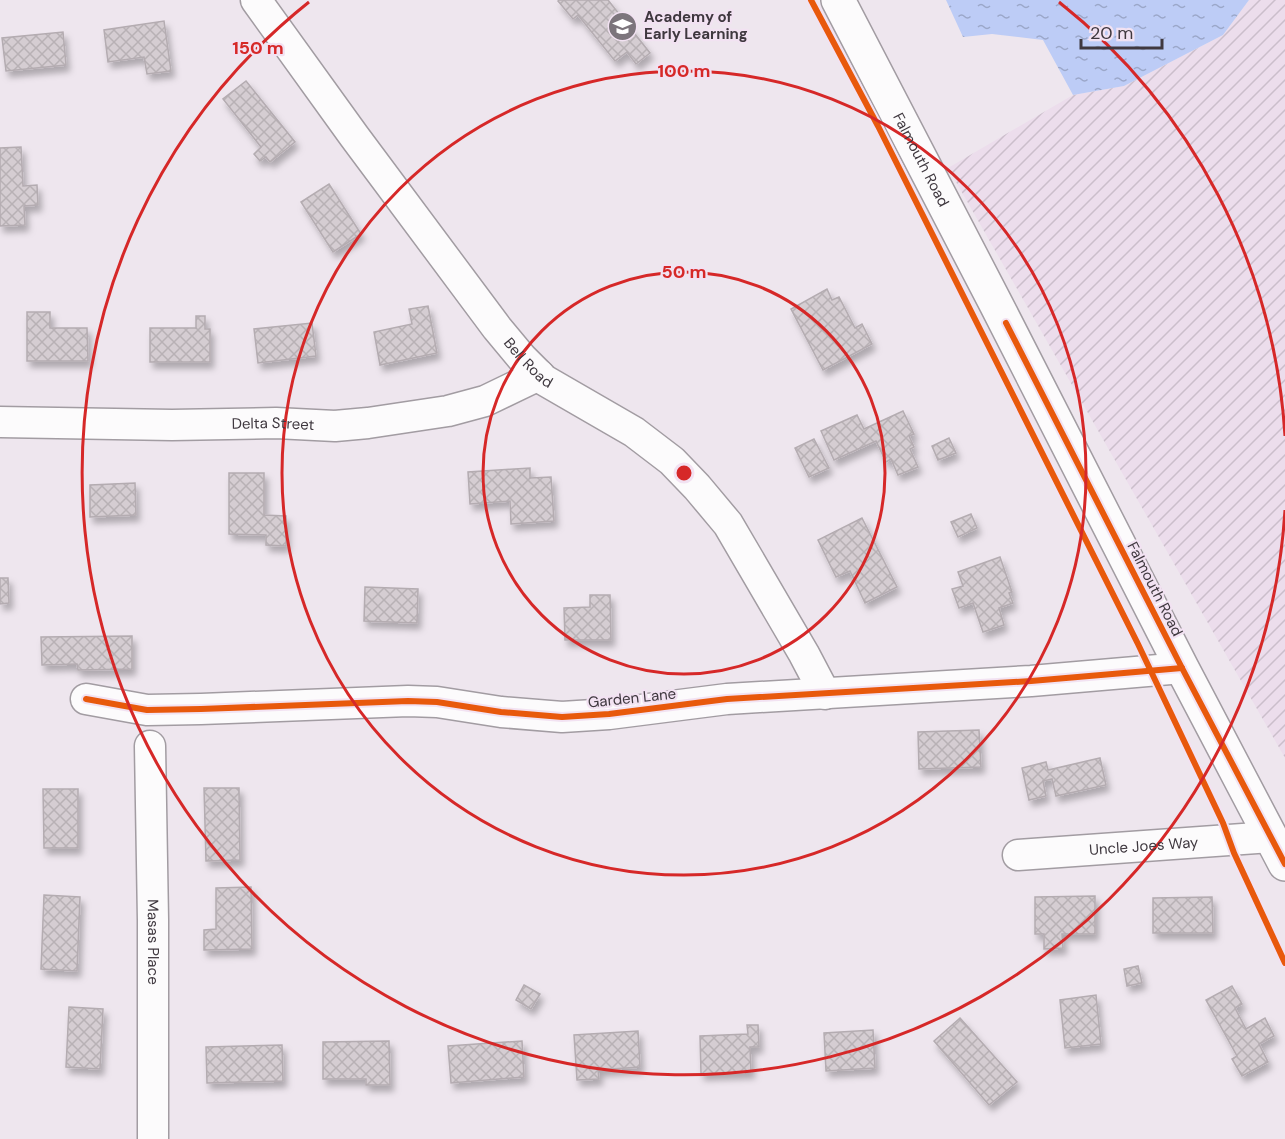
<svg xmlns="http://www.w3.org/2000/svg" width="1285" height="1139" viewBox="0 0 1285 1139" font-family="'DM Sans',sans-serif">
<style>
.industrial{fill:url(#industrial-furrows)}
.water{fill:url(#water-ripples)}
.building{fill:url(#building-cross-hatch);stroke:#b4acb1;stroke-width:1.5;filter:url(#shadow)}
.lines{fill:none;stroke-linecap:round;stroke-linejoin:round}
.minor-casing{stroke:#a29ca2;stroke-width:33}
.primary-casing{stroke:#a29ca2;stroke-width:36}
.minor{stroke:#fcfbfc;stroke-width:30}
.primary{stroke:#fcfbfc;stroke-width:33}
.cycleway-casing{stroke:#f2e2f2;stroke-width:10}
.cycleway{stroke:#e8590c;stroke-width:6}
.ring{fill:none;stroke:#d62828;stroke-width:3}
.labels{text-anchor:middle;stroke-width:4.5;stroke-linejoin:round;paint-order:stroke}
.poi-label{font-size:15px;font-weight:bold;fill:#3f383f;stroke:#f2e2f2;text-anchor:start}
.street-label{font-size:15px;fill:#3f383f;stroke:#f2e2f2}
.centre{fill:#d62828;stroke:#f2e2f2;stroke-width:3}
.ring-label{font-size:18px;text-anchor:middle;font-weight:bold;fill:#d62828;stroke:#f2e2f2;stroke-width:4.5;stroke-linejoin:round;paint-order:stroke}
</style>
<defs>
<pattern id="industrial-furrows" width="10" height="10" patternUnits="userSpaceOnUse" patternTransform="scale(1.5)"><rect width="10" height="10" fill="#ecddec"/><path d="M-1 1l2-2M0 10L10 0M9 11l2-2" fill="none" stroke="#cbbecb"/></pattern>
<pattern id="water-ripples" width="26" height="14" patternUnits="userSpaceOnUse" patternTransform="scale(1.5)"><rect width="26" height="14" fill="#bdccf6"/><path d="M2 4q2-2 4 0t4 0M15 11q2-2 4 0t4 0" fill="none" stroke="#9ba7c9"/></pattern>
<pattern id="building-cross-hatch" width="8" height="8" patternUnits="userSpaceOnUse" patternTransform="scale(1.5)"><rect width="8" height="8" fill="#d5cdd2"/><path d="M0 0l8 8M0 8l8-8" fill="none" stroke="#b8b1b5"/></pattern>
<filter id="shadow"><feDropShadow dx="3.5" dy="6" stdDeviation="3" flood-color="#0004"/></filter>
</defs>
<rect width="100%" height="100%" fill="#eee6ee"/>
<path class="industrial" d="M1249 0H1285V758L948 168 1073 95 1124 86 1223 35Z"/>
<path class="water" d="M946 0H1249L1223 35 1124 86 1073 95 1043 40 992 34 963 37Z"/>
<g class="building">
<path d="M559 0H608L650 53 636 64 627 52 615 61 578 15 573 19 558 1Z"/>
<path d="M164 21 171 71 147 74 144 57 108 62 104 30Z"/>
<path d="M63 32 66 65 6 71 2 38Z"/>
<path d="M246 81 295 142 270 162 266 157 260 161 254 154 261 147 223 99Z"/>
<path d="M21 147 23 186 37 185 38 205 24 206 25 225 0 226V148Z"/>
<path d="M329 184 361 234 333 252 301 202Z"/>
<path d="M827 289 832 300 839 297 855 328 862 324 872 344 823 370 791 309Z"/>
<path d="M428 306 437 353 380 365 374 332 412 324 409 309Z"/>
<path d="M27 312H50V328H87L88 361H27Z"/>
<path d="M196 316H205V329H210V362H150V328H196Z"/>
<path d="M312 323 316 356 258 363 254 329Z"/>
<path d="M903 411 914 434 909 436 914 447 910 449 918 467 898 475 891 459 886 462 876 441 834 460 821 431 857 415 864 429Z"/>
<path d="M949 438 956 453 938 460 932 446Z"/>
<path d="M814 439 829 468 809 477 795 448Z"/>
<path d="M530 468V478L551 477 554 521 511 524 510 501 470 504 468 472Z"/>
<path d="M229 473H264V515L286 516V546L266 545V535L229 534Z"/>
<path d="M135 483 136 515 90 517V485Z"/>
<path d="M971 514 977 528 958 537 951 522Z"/>
<path d="M862 518 897 587 865 603 850 571 836 577 818 540Z"/>
<path d="M1000 557 1012 592 1009 593 1013 603 999 608 1004 625 983 632 973 603 959 608 952 589 963 586 958 572Z"/>
<path d="M0 578H8L9 603 0 604Z"/>
<path d="M365 587 418 589 417 623 364 621Z"/>
<path d="M590 595H610L611 640H565L564 608 590 607Z"/>
<path d="M132 636V669L78 670 77 664 42 665 41 637Z"/>
<path d="M979 730 981 767 919 769 918 732Z"/>
<path d="M1100 758 1106 785 1056 796 1052 779 1043 781 1046 796 1029 800 1022 768 1046 762 1048 770Z"/>
<path d="M204 788H239L240 860 206 861Z"/>
<path d="M43 789H78V848H44Z"/>
<path d="M251 887 252 949 204 950V930L216 929V888Z"/>
<path d="M44 895 80 897 77 971 41 969Z"/>
<path d="M1095 896V934H1062L1063 948 1044 949V934H1035V897Z"/>
<path d="M1212 897 1213 933H1153V898Z"/>
<path d="M1138 966 1142 983 1127 986 1124 969Z"/>
<path d="M524 985 540 994 531 1009 516 1000Z"/>
<path d="M1232 986 1242 1004 1235 1008 1246 1029 1265 1018 1274 1036 1259 1044 1268 1062 1242 1076 1232 1059 1237 1056 1206 1000Z"/>
<path d="M1096 995 1101 1044 1065 1048 1060 1000Z"/>
<path d="M69 1007 103 1009 100 1069 66 1067Z"/>
<path d="M960 1018 1017 1082 989 1105 934 1041Z"/>
<path d="M747 1025H758L759 1047H750L751 1072 701 1074 700 1036 748 1034Z"/>
<path d="M873 1030 875 1068 826 1071 824 1033Z"/>
<path d="M638 1031 640 1067 598 1070 599 1079 577 1080 574 1035Z"/>
<path d="M389 1041 390 1085H366V1079H323V1042Z"/>
<path d="M522 1041 524 1077 451 1083 448 1046Z"/>
<path d="M282 1045 283 1081 207 1083 206 1047Z"/>
</g>
<g class="lines">
<defs>
<g id="minor">
<path id="s1" d="M256 0 354 136 497 328 522 358 544 380 634 432 672 461 697 487 728 524 804 654 825 694"/>
<path id="s2" d="M0 422 172 425 276 423 335 426 368 423 448 411 485 401 539 375"/>
<path d="M86 699 147 710 201 709 408 701 437 702 501 712 562 717 609 714 727 699 1031 681 1182 668"/>
<path id="s3" d="M150 746 153 920V1139"/>
<path id="s4" d="M1018 855 1271 837"/>
</g>
<g id="primary">
<path id="s5" d="M838 0 996 304 1182 668 1285 864"/>
</g>
</defs>
<use href="#minor" class="minor-casing"/>
<use href="#primary" class="primary-casing"/>
<use href="#minor" class="minor"/>
<use href="#primary" class="primary"/>
<defs>
<g id="cycleway">
<path d="M811 0 878 126 1138 644 1223 823 1234 853 1285 963"/>
<path d="M1006 323 1182 668 1285 864"/>
<path d="M86 699 147 710 201 709 408 701 437 702 501 712 562 717 609 714 727 699 1031 681 1182 668"/>
</g>
</defs>
<use href="#cycleway" class="cycleway-casing"/>
<use href="#cycleway" class="cycleway"/>
</g>
<g class="ring">
<circle cx="684" cy="473" r="201"/>
<circle cx="684" cy="473" r="402"/>
<path d="M1285 510A602 602 0 1 1 309 2M1059 2A602 602 0 0 1 1285 436"/>
</g>
<defs>
<symbol id="school-disc" viewBox="-11 -11 22 22"><circle r="9.5" fill="#7c757c" stroke="#f2e2f2"/><path d="M0-5L7-2L0 1L-7-2ZM-4 1L0 2.5L4 1V4Q0 6-4 4Z" fill="#fff"/></symbol>
</defs>
<g fill-rule="evenodd">
<use href="#school-disc" x="606" y="10" width="33" height="33"/>
</g>
<g class="labels">
<g class="poi-label">
<text x="644" y="22">Academy of<tspan x="644" dy="17">Early Learning</tspan></text>
</g>
<g class="street-label">
<text dy="5" stroke="none"><textPath href="#s5" startOffset="180">Falmouth Road</textPath></text>
<text dy="5" stroke="none"><textPath href="#s1" startOffset="454">Bell Road</textPath></text>
<text dy="5" stroke="none"><textPath href="#s2" startOffset="273">Delta Street</textPath></text>
<text transform="translate(1155 589) rotate(63)" y="5">Falmouth Road</text>
<text transform="translate(632 698) rotate(-6)" y="5">Garden Lane</text>
<text dy="5" stroke="none"><textPath href="#s4" startOffset="126">Uncle Joes Way</textPath></text>
<text dy="5" stroke="none"><textPath href="#s3" startOffset="196">Masas Place</textPath></text>
</g>
</g>
<circle cx="684" cy="473" r="9" class="centre"/>
<g class="ring-label">
<text x="258" y="54">150 m</text>
<text x="684" y="77">100 m</text>
<text x="684" y="278">50 m</text>
</g>
<path d="M1081 39v9h81v-9" fill="none" stroke="#3f383f" stroke-width="3"/>
<text x="1090" y="39" font-size="18" fill="#3f383f" stroke="#f2e2f2" stroke-width="4.5" paint-order="stroke">20 m</text>
</svg>
